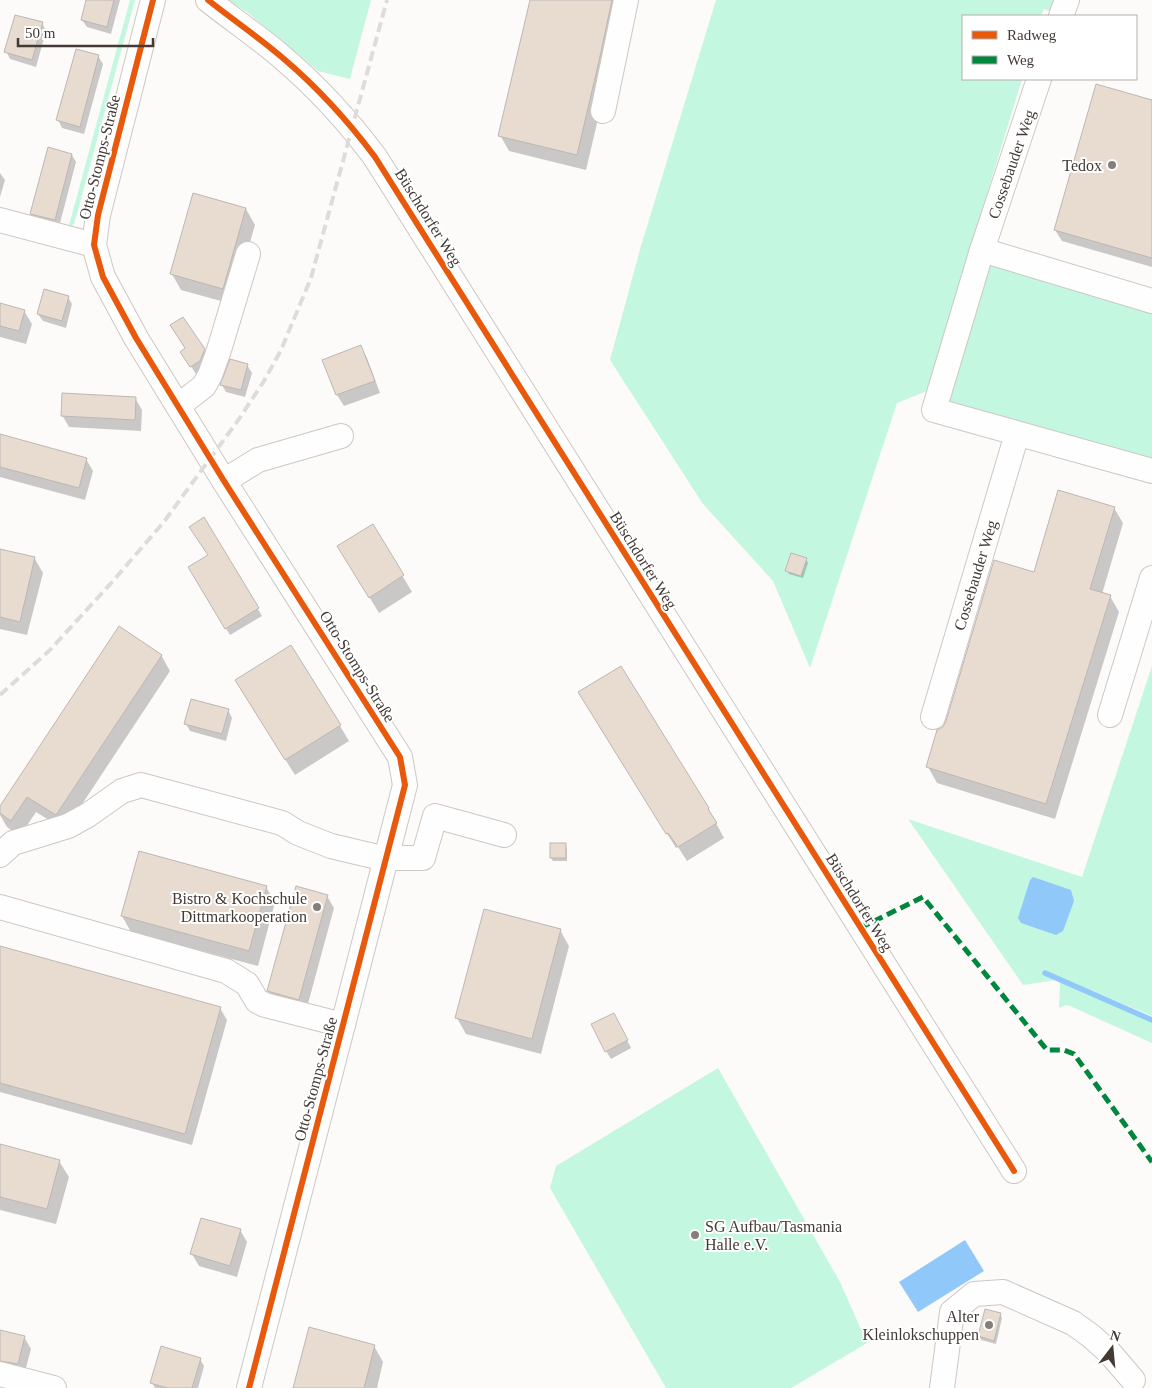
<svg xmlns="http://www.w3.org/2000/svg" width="1152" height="1388" viewBox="0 0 1152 1388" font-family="'Times New Roman',serif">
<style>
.green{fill:#c3f7df}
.water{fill:#90c9f9}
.shadow{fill:#0003}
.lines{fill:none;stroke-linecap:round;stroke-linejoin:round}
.stream{stroke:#90c9f9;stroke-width:5.5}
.building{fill:#e8dbd0;stroke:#bcb7b3}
.minor-casing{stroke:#ccc7c3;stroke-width:26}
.minor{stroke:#fffefe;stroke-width:24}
.rail{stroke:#dddcdb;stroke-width:4;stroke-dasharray:10 5;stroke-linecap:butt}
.quiet{stroke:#00873e;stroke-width:5;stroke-dasharray:10 5;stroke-linecap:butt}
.cycleway-casing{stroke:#fff;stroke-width:9}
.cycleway{stroke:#e8590c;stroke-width:6}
.poi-dot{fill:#857e7a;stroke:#fff;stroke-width:2}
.labels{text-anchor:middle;stroke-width:4;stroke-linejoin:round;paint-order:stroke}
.street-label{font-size:16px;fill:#443a35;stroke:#fff}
.poi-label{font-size:16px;fill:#443a35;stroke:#fff;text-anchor:end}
</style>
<rect width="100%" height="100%" fill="#fdfbf9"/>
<g class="green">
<path d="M130 0H135L78 210 74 224 68 229Z"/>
<path d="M228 0H371L350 79 318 71 278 37 247 12Z"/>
<path d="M716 0H1056L1052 12 1044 9 1041 16H963V79H1022L927 391 897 403 810 668 773 581 703 504 610 360 641 246Z"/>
<path d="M983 254 1152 304V470L937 409Z"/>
<path d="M1152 666V1016L1064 979 1023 985 908 819 1082 877Z"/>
<path d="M1060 982 1152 1021V1043L1070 1006 1066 1005 1059 1008Z"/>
<path d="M718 1068 840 1282 867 1343 791 1388H666L550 1188 556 1166Z"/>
</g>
<g class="water">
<path d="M1033 877 1071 890 1074 901 1063 931 1056 935 1021 923 1018 918 1030 880Z"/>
<path d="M965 1240 984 1271 918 1312 899 1282Z"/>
</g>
<g class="shadow">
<path d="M88 0H120L111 34 87 27 82 20Z"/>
<path d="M531 0H626L586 170 509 151 500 135Z"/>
<path d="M42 23 46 31 36 67 10 59 6 51Z"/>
<path d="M98 56 103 64 84 134 62 128 58 120Z"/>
<path d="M1152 101V267L1062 241 1055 230Z"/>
<path d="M72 155 76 162 59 227 36 221 31 214Z"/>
<path d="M0 173 5 180 0 197Z"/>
<path d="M246 209 255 225 232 304 181 290 172 274Z"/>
<path d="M68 297 72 304 66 328 43 321 38 314Z"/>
<path d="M0 305 24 311 32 324 26 344 0 337Z"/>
<path d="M360 346 367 358 380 393 344 406 337 395 324 360Z"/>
<path d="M204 350 208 358 204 369 196 374 186 359Z"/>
<path d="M247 365 252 373 245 397 226 392 222 385Z"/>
<path d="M135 398 142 410 141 431 69 427 62 415Z"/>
<path d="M0 436 86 459 93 471 85 500 0 477Z"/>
<path d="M1114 508 1123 523 1102 594 1110 596 1119 612 1055 819 937 783 928 767 944 728 1035 574Z"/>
<path d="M204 519 262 616 230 635 189 568 209 556Z"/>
<path d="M373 526 412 592 379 613 348 562Z"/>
<path d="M0 550 35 559 43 573 27 635 0 629Z"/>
<path d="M806 559 808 563 803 578 789 574 787 570Z"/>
<path d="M161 655 170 671 65 830 36 812 20 836 7 827 0 815V808Z"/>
<path d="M245 696 340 726 349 741 295 775Z"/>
<path d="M588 707 708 808 724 838 687 861 678 847 676 848Z"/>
<path d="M228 710 232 718 226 741 190 731 186 724Z"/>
<path d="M551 844H565L567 848V861H553L551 858Z"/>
<path d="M266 887 275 902 258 966 131 932 122 916Z"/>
<path d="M327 896 334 908 306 1011 275 1002 269 991Z"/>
<path d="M560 930 569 946 541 1054 466 1034 457 1018Z"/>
<path d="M0 947 220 1008 227 1020 192 1145 0 1092Z"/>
<path d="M618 1022 631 1048 611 1059 606 1051Z"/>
<path d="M0 1145 59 1161 69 1177 56 1224 0 1210Z"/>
<path d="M240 1230 247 1242 237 1277 199 1266 192 1254Z"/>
<path d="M1000 1314 1002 1318 996 1344 981 1340 979 1336Z"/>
<path d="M0 1331 24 1337 31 1349 24 1375 0 1374Z"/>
<path d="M374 1346 383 1362 377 1388H294Z"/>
<path d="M200 1359 204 1366 198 1388H155L152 1383Z"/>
</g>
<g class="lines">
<path class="stream" d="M1045 973 1152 1020"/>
</g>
<g class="building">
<path d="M86 0H114L107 27 81 20Z"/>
<path d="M530 0H612L599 61 577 155 498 136Z"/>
<path d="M15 15 43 22 32 60 4 52Z"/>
<path d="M76 49 99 55 80 127 56 120Z"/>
<path d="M1096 84 1152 100V258L1054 230Z"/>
<path d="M48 147 72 154 55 220 30 214Z"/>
<path d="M193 193 246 208 223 289 170 274Z"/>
<path d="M44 289 69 296 62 321 37 314Z"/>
<path d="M0 303 25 310 19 331 0 326Z"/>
<path d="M183 317 205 349 200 361 190 367 180 352 185 348 170 325Z"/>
<path d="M361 345 375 381 336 395 322 360Z"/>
<path d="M230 359 248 364 241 390 220 385Z"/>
<path d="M62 393 136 397 135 420 61 416Z"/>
<path d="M0 434 87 458 79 488 0 467Z"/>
<path d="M1058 490 1115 507 1090 589 1111 595 1046 804 926 767 937 730 943 727 946 721 994 560 1034 572Z"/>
<path d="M204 517 259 608 225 629 188 567 208 555 189 527Z"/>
<path d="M373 524 404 575 369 598 337 546Z"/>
<path d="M0 549 35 557 20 622 0 617Z"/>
<path d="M791 553 807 558 801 576 785 571Z"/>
<path d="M119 626 162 655 56 815 27 797 11 821 0 813V806Z"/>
<path d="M291 645 341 725 285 760 235 680Z"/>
<path d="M621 666 709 808 708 809 717 823 678 847 668 833 666 834 578 692Z"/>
<path d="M191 699 229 709 222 734 184 724Z"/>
<rect x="550" y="843" width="16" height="15"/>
<path d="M139 851 267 886 249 951 121 916Z"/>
<path d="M296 886 328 895 299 1000 267 991Z"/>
<path d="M484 909 561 929 532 1039 455 1018Z"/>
<path d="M0 946 221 1007 185 1134 0 1083Z"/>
<path d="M614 1013 628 1040 605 1052 591 1024Z"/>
<path d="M0 1144 60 1160 47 1209 0 1197Z"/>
<path d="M201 1218 241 1229 230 1266 190 1254Z"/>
<path d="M985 1309 1001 1313 994 1341 978 1336Z"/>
<path d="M309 1327 375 1345 364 1388H293Z"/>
<path d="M0 1330 25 1336 18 1364 0 1361Z"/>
<path d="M161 1346 201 1358 192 1388H168L150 1383Z"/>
</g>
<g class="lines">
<defs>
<g id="minor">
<path d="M153 0 98 215 94 245 103 277 136 338 224 481 400 757 405 785 249 1388"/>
<path d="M208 0C233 20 260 38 284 59 318 88 348 121 375 157L1014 1171"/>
<path d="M1061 16 1067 0"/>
<path d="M1039 79 982 250 934 410 1152 471"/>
<path d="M603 111 626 0"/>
<path d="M0 220 94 245"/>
<path d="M982 250 1152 301"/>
<path d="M178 406 204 386 210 375 219 350 248 254"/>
<path d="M224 481 258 460 341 436"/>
<path d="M1110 715 1152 578"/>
<path d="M933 717 1017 434"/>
<path d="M387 853 397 858H423L435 816 504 835"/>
<path d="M0 855 13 843 68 826 88 815 122 791 141 785 282 823 298 833 331 846 386 859"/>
<path d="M0 907 226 971 247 984 257 1001 265 1005 343 1025"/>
<path d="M0 1374 54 1388"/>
<path d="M942 1388 952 1312 974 1294 1003 1292 1073 1323 1091 1336 1109 1352 1133 1380"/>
</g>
</defs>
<use href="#minor" class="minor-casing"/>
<use href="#minor" class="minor"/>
<path class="rail" d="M0 695 50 650 113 581 163 523 239 419 264 381 281 350 311 278 387 0"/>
<path class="quiet" d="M860 928 923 897 1047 1050H1064L1074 1054 1152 1162"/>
<defs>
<g id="cycleway">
<path d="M153 0 98 215 94 245 103 277 136 338 224 481 400 757 405 785 249 1388"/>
<path d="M208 0C233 20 260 38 284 59 318 88 348 121 375 157L1014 1171"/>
</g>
</defs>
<use href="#cycleway" class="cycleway-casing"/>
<use href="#cycleway" class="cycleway"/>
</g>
<g class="poi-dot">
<circle cx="1112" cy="165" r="5"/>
<circle cx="317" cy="907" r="5"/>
<circle cx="695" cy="1235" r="5"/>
<circle cx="989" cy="1325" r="5"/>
</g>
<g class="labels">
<g class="street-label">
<text transform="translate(99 157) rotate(-76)" y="6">Otto-Stomps-Straße</text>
<text transform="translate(1011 164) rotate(-71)" y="6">Cossebauder Weg</text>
<text transform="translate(429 217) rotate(58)" y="6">Büschdorfer Weg</text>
<text transform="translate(644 560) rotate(58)" y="6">Büschdorfer Weg</text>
<text transform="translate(975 575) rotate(-73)" y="6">Cossebauder Weg</text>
<text transform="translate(358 666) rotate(58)" y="6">Otto-Stomps-Straße</text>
<text transform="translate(860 902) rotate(58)" y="6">Büschdorfer Weg</text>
<text transform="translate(315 1079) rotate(-75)" y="6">Otto-Stomps-Straße</text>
</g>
<g class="poi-label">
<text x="1102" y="171">Tedox</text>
<text x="307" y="904">Bistro &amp; Kochschule<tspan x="307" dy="18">Dittmarkooperation</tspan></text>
<text x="705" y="1232" text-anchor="start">SG Aufbau/Tasmania<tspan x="705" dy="18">Halle e.V.</tspan></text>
<text x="979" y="1322">Alter<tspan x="979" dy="18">Kleinlokschuppen</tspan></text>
</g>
</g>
<rect x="962" y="15" width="175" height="65" fill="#ffffff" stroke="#b4b0ae"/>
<rect x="972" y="31" width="25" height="8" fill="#e8590c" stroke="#b4b0ae"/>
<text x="1007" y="40" font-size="15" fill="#443a35">Radweg</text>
<rect x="972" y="56" width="25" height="8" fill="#00873e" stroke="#b4b0ae"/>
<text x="1007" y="65" font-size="15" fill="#443a35">Weg</text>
<g transform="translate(1112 1348) rotate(16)" stroke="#ffffff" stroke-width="4" paint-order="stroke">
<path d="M0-4L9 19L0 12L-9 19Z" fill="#443a35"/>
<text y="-8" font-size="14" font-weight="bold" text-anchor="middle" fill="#443a35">N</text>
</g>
<path d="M18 38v8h135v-8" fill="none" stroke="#443a35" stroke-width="2.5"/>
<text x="25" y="38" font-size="15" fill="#443a35" stroke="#ffffff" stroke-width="4" paint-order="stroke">50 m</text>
</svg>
